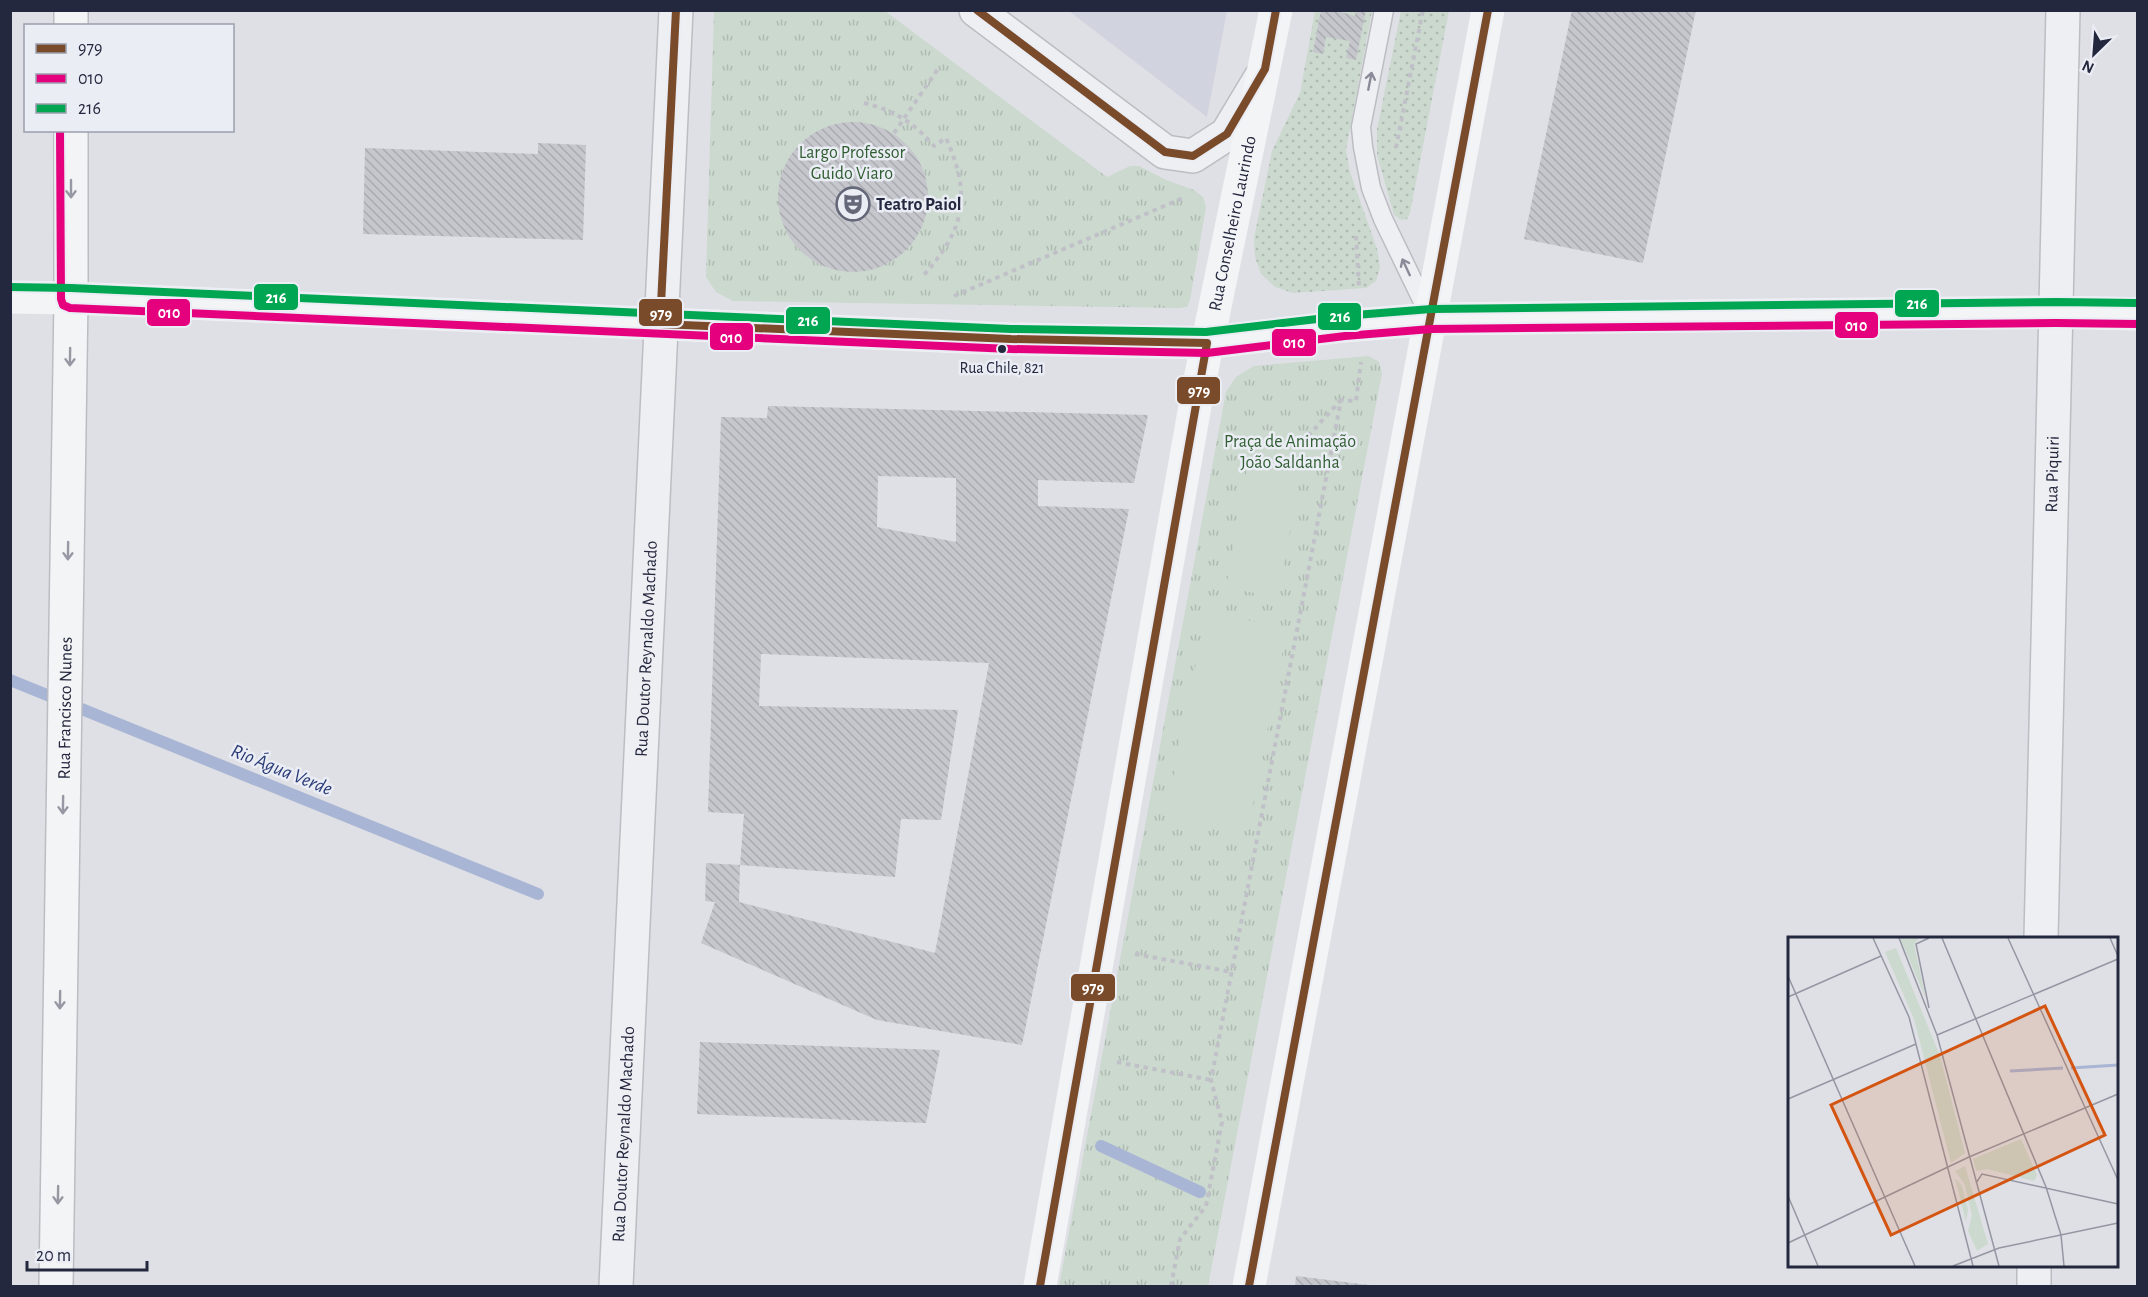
<svg xmlns="http://www.w3.org/2000/svg" width="2148" height="1297" viewBox="0 0 2148 1297" font-family="'Alegreya Sans',sans-serif">
<style>
.built{fill:#d1d4de}
.grass{fill:url(#grass-dots)}
.park{fill:url(#park-tufts)}
.garden{fill:#ccd9ce}
.lines{fill:none;stroke-linecap:round;stroke-linejoin:round}
.stream{stroke:#a9b5d4;stroke-width:12}
.building{fill:url(#building-back-hatch);fill-rule:evenodd}
.service-casing{stroke:#bcbdc3;stroke-width:21}
.minor-casing{stroke:#bcbdc3;stroke-width:36}
.primary-casing{stroke:#bbbdc3;stroke-width:36}
.path{stroke:#c0c1c8;stroke-width:4;stroke-dasharray:4.5 4.5;stroke-linecap:butt}
.service{stroke:#eeeff2;stroke-width:18}
.minor{stroke:#eeeff2;stroke-width:33}
.secondary{stroke:#f3f4f5;stroke-width:33}
.primary{stroke:#f3f4f5;stroke-width:33}
.bus-1-casing{stroke:#ebedf5;stroke-width:12}
.bus-2-casing{stroke:#ebedf5;stroke-width:12}
.bus-3-casing{stroke:#ebedf5;stroke-width:12}
.bus-1{stroke:#7a4b2a;stroke-width:8}
.bus-2{stroke:#e5007d;stroke-width:8}
.bus-3{stroke:#00a651;stroke-width:8}
.oneway{stroke:#898c98}
.oneway2{stroke:#9698a3}
.bus-dot{fill:#24283f;stroke:#ebedf5;stroke-width:2}
.labels{text-anchor:middle;stroke-width:5;stroke-linejoin:round;paint-order:stroke}
.bus-label{font-size:16px;fill:#24283f;stroke:#ebedf5}
.park-label{font-size:18px;fill:#305d31;stroke:#ebedf5}
.poi-label{font-size:18px;font-weight:bold;fill:#24283f;stroke:#ebedf5;text-anchor:start}
.street-label{font-size:18px;fill:#24283f;stroke:#ebedf5}
.water-label{font-size:20px;font-style:italic;fill:#2a3c77;stroke:#ebedf5}
.inset-river{fill:none;stroke:#a9b5d4;stroke-width:3}
.inset-road{fill:none;stroke:#9496a3;stroke-width:1.5}
.view{fill:#d45411;fill-opacity:0.15;stroke:#d45411;stroke-width:3}
.inset-edge{fill:none;stroke:#24283f;stroke-width:3}
.line-badge{stroke:#ebedf5;stroke-width:2}
.badge-label{font-size:16px;text-anchor:middle;font-weight:bold;fill:#fff}
</style>
<defs>
<pattern id="grass-dots" width="8" height="8" patternUnits="userSpaceOnUse" patternTransform="scale(1.5)"><rect width="8" height="8" fill="#ccd9ce"/><path d="M2 2h.1M6 6h.1" fill="none" stroke="#afbab2" stroke-width="1.8" stroke-linecap="round"/></pattern>
<pattern id="park-tufts" width="24" height="20" patternUnits="userSpaceOnUse" patternTransform="scale(1.5)"><rect width="24" height="20" fill="#ccd9ce"/><path d="M3 7l-1-3M5 7V3M7 7l1-3M15 17l-1-3M17 17v-4M19 17l1-3" fill="none" stroke="#afbab2"/></pattern>
<pattern id="building-back-hatch" width="6" height="6" patternUnits="userSpaceOnUse" patternTransform="scale(1.5)"><rect width="6" height="6" fill="#c6c7cd"/><path d="M-1 5l2 2M0 0l6 6M5-1l2 2" fill="none" stroke="#aaabb1"/></pattern>
</defs>
<rect width="100%" height="100%" fill="#dfe0e5"/>
<path class="built" d="M1069 11H1227L1207 117Z"/>
<g class="grass">
<path d="M1315 11H1372L1346 150 1350 172 1377 249 1380 267 1376 281 1366 288 1293 293 1275 287 1261 274 1255 257 1254 238 1272 151 1300 93Z"/>
<path d="M1401 11H1449L1410 213 1407 219 1401 220 1394 215 1377 155V129Z"/>
</g>
<g class="park">
<path d="M714 11H885L1107 177 1130 166H1139L1166 180 1194 190 1203 197 1206 207 1190 300 1187 307 1179 308 733 301 716 292 706 277Z"/>
<path d="M1369 356 1379 362 1382 373 1208 1286H1059L1226 392 1236 377 1254 366Z"/>
</g>
<g class="garden">
<path d="M1254 428 1307 438 1278 597 1226 588Z"/>
<path d="M1206 612 1287 628 1248 831 1166 816Z"/>
</g>
<g class="lines">
<g class="stream">
<path d="M10 680 538 894"/>
<path d="M1101 1146 1200 1192"/>
</g>
</g>
<g class="building">
<path d="M1321 10H1332L1355 16 1356 10H1366L1356 60 1346 58 1350 41 1326 37 1323 54 1313 52Z"/>
<path d="M1572 10H1696L1643 263 1524 239Z"/>
<circle cx="853" cy="197" r="75"/>
<path d="M538 143 586 145 583 240 363 234 365 148 538 154Z"/>
<path d="M768 406 1148 415 1134 483 1038 480V506L1129 509 1022 1045 877 1020 701 943 715 902 705 901 706 863 740 865 739 902 935 953 989 663 761 654 759 706 958 710 941 820 901 819 895 877 740 865 744 814 708 812 721 417 767 418ZM878 476 956 478V542L877 527Z"/>
<path d="M700 1042 940 1050 926 1123 697 1114Z"/>
<path d="M1296 1276 1369 1285V1286H1295Z"/>
</g>
<g class="lines">
<defs>
<path id="service" d="M1384 10 1361 127 1363 147 1371 188 1383 219 1428 312"/>
<g id="minor">
<path d="M976 10 1165 152 1193 156 1227 134 1260 79"/>
<path id="s1" d="M2041 938 2063 10"/>
<path id="s2" d="M616 1286 676 10"/>
<path d="M2034 1286V1266"/>
</g>
<g id="primary">
<path d="M71 10V26"/>
<path id="s4" d="M56 1286 71 298V130"/>
</g>
</defs>
<use href="#service" class="service-casing"/>
<use href="#minor" class="minor-casing"/>
<use href="#primary" class="primary-casing"/>
<g class="path">
<path d="M864 103C894 110 914 123 934 146L946 138C972 196 965 229 923 276"/>
<path d="M894 133 940 66"/>
<path d="M1396 148 1423 10"/>
<path d="M1356 236 1359 288"/>
<path d="M954 296 1183 198"/>
<path d="M1308 436 1341 400"/>
<path d="M1135 954 1232 972"/>
<path d="M1117 1062 1211 1080"/>
<path d="M1171 1286 1180 1239 1206 1206 1222 1122 1211 1080 1341 400 1356 401 1361 362"/>
</g>
<use href="#service" class="service"/>
<use href="#minor" class="minor"/>
<g class="secondary">
<path d="M10 297 71 298 1011 339 1207 343 1344 326 1431 319 2056 312 2138 314"/>
<path id="s3" d="M1040 1286 1198 389 1276 10"/>
<path d="M1249 1286 1488 10"/>
</g>
<use href="#primary" class="primary"/>
<defs>
<g id="bus-1">
<path d="M676 10 660 324 1011 339 1207 343 1040 1286"/>
<path d="M977 10 1165 152 1193 156 1227 134 1265 69 1276 10"/>
<path d="M1249 1286 1488 10"/>
</g>
<path id="bus-2" d="M60 130 61 299 63 305 70 308 1011 349 1207 353 1345 336 1431 329 2056 323 2138 324"/>
<path id="bus-3" d="M10 287 71 288 1011 329 1206 332 1343 316 1431 309 2056 302 2138 303"/>
</defs>
<use href="#bus-1" class="bus-1-casing"/>
<use href="#bus-2" class="bus-2-casing"/>
<use href="#bus-3" class="bus-3-casing"/>
<use href="#bus-1" class="bus-1"/>
<use href="#bus-2" class="bus-2"/>
<use href="#bus-3" class="bus-3"/>
</g>
<defs><path id="oneway-shaft" d="M-6 0H5M1.5-3L5.5 0L1.5 3" fill="none" stroke-width="1.6" stroke-linecap="round" stroke-linejoin="round" transform="scale(1.5)"/></defs>
<g class="oneway">
<use href="#oneway-shaft" transform="translate(1370 81) rotate(-79)"/>
<use href="#oneway-shaft" transform="translate(1406 267) rotate(-115)"/>
</g>
<g class="oneway2">
<use href="#oneway-shaft" transform="translate(71 189) rotate(90)"/>
<use href="#oneway-shaft" transform="translate(70 357) rotate(91)"/>
<use href="#oneway-shaft" transform="translate(68 551) rotate(91)"/>
<use href="#oneway-shaft" transform="translate(63 805) rotate(91)"/>
<use href="#oneway-shaft" transform="translate(60 1000) rotate(91)"/>
<use href="#oneway-shaft" transform="translate(58 1195) rotate(91)"/>
</g>
<defs>
<symbol id="theatre-ring" viewBox="-11 -11 22 22"><circle r="9.5" fill="#ebedf5" stroke="#656879" stroke-width="1.5"/><path d="M-5-5.5Q0-4 5-5.5V0Q5 5 0 6Q-5 5-5 0ZM-3.3-2.5H-1v1.5H-3.3ZM1-2.5H3.3v1.5H1ZM-2.8 1Q0 5.5 2.8 1Z" fill="#656879"/></symbol>
</defs>
<g fill-rule="evenodd">
<use href="#theatre-ring" x="834" y="185" width="38" height="38"/>
</g>
<circle class="bus-dot" cx="1002" cy="349" r="5"/>
<g class="labels">
<g class="bus-label">
<text x="1002" y="373">Rua Chile, 821</text>
</g>
<g class="park-label">
<text x="852" y="158">Largo Professor<tspan x="852" dy="21">Guido Viaro</tspan></text>
<text x="1290" y="447">Praça de Animação<tspan x="1290" dy="21">João Saldanha</tspan></text>
</g>
<g class="poi-label">
<text x="876" y="210">Teatro Paiol</text>
</g>
<g class="street-label">
<text dy="6" stroke="none"><textPath href="#s3" startOffset="1080">Rua Conselheiro Laurindo</textPath></text>
<text dy="6" stroke="none"><textPath href="#s1" startOffset="464">Rua Piquiri</textPath></text>
<text dy="6" stroke="none"><textPath href="#s2" startOffset="638">Rua Doutor Reynaldo Machado</textPath></text>
<text dy="6" stroke="none"><textPath href="#s4" startOffset="578">Rua Francisco Nunes</textPath></text>
<text dy="6" stroke="none"><textPath href="#s2" startOffset="152">Rua Doutor Reynaldo Machado</textPath></text>
</g>
<g class="water-label">
<text transform="translate(282 769) rotate(22)" y="7">Rio Água Verde</text>
</g>
</g>
<g transform="translate(1788 937)">
<rect width="330" height="330" fill="#dfe0e5"/>
<path d="M177 229 200 307 189 314 180 294 184 278 176 246 167 234ZM167 241 174 249 180 273 178 285Z" fill="#ccd9ce"/>
<path d="M112 1H131L126 7 138 62ZM108 11 152 119 177 216 163 226 126 82 97 15ZM233 202 249 238 246 244 199 232 188 234 185 222Z" fill="#ccd9ce"/>
<path d="M163 171 169 193 160 195 154 173Z" fill="#ccd9ce"/>
<path class="inset-river" d="M283 131 330 128M222 134 275 131"/>
<path class="inset-road" d="M85 1 121 80 185 329M111 1 149 98 211 329M154 1 258 250 273 298 276 329M220 1 330 243M322 1 330 19M0 39 127 329M0 60 93 19M141 71 128 7 141 1M149 98 330 22M0 162 128 107M188 246 194 237 330 267M0 259 30 329M0 306 181 220 330 157M165 329 211 311 330 286"/>
<path class="view" d="M257 69 317 198 103 298 43 168Z"/>
<rect width="330" height="330" class="inset-edge"/>
</g>
<g class="line-badge">
<rect x="253" y="283" width="46" height="28" rx="6" fill="#00a651"/>
<rect x="1894" y="289" width="46" height="29" rx="6" fill="#00a651"/>
<rect x="146" y="298" width="45" height="29" rx="6" fill="#e5007d"/>
<rect x="638" y="298" width="45" height="29" rx="6" fill="#7a4b2a"/>
<rect x="1317" y="302" width="45" height="29" rx="6" fill="#00a651"/>
<rect x="785" y="306" width="46" height="29" rx="6" fill="#00a651"/>
<rect x="1834" y="311" width="45" height="28" rx="6" fill="#e5007d"/>
<rect x="709" y="322" width="45" height="29" rx="6" fill="#e5007d"/>
<rect x="1271" y="328" width="46" height="29" rx="6" fill="#e5007d"/>
<rect x="1176" y="376" width="45" height="29" rx="6" fill="#7a4b2a"/>
<rect x="1070" y="973" width="46" height="29" rx="6" fill="#7a4b2a"/>
</g>
<g class="badge-label">
<text x="276" y="303">216</text>
<text x="1917" y="309">216</text>
<text x="169" y="318">010</text>
<text x="661" y="319">979</text>
<text x="1340" y="322">216</text>
<text x="808" y="326">216</text>
<text x="1856" y="331">010</text>
<text x="731" y="343">010</text>
<text x="1294" y="348">010</text>
<text x="1199" y="396">979</text>
<text x="1093" y="993">979</text>
</g>
<rect width="2148" height="1297" fill="none" stroke="#24283f" stroke-width="24"/>
<rect x="24" y="24" width="210" height="108" fill="#ebedf5" stroke="#9b9eac" stroke-width="1.5"/>
<rect x="36" y="44" width="30" height="9" fill="#7a4b2a" stroke="#9b9eac" stroke-width="1.5"/>
<text x="78" y="54" font-size="18" fill="#24283f">979</text>
<rect x="36" y="74" width="30" height="9" fill="#e5007d" stroke="#9b9eac" stroke-width="1.5"/>
<text x="78" y="84" font-size="18" fill="#24283f">010</text>
<rect x="36" y="104" width="30" height="9" fill="#00a651" stroke="#9b9eac" stroke-width="1.5"/>
<text x="78" y="114" font-size="18" fill="#24283f">216</text>
<g transform="translate(2094 54) rotate(205)" stroke="#ebedf5" stroke-width="4.5" paint-order="stroke">
<path d="M0-4.5L10 22L0 15L-10 22Z" fill="#24283f"/>
<text y="-9" font-size="16" font-weight="bold" text-anchor="middle" fill="#24283f">N</text>
</g>
<path d="M27 1261v9h120v-9" fill="none" stroke="#24283f" stroke-width="3"/>
<text x="36" y="1261" font-size="18" fill="#24283f" stroke="#ebedf5" stroke-width="4.5" paint-order="stroke">20 m</text>
</svg>
